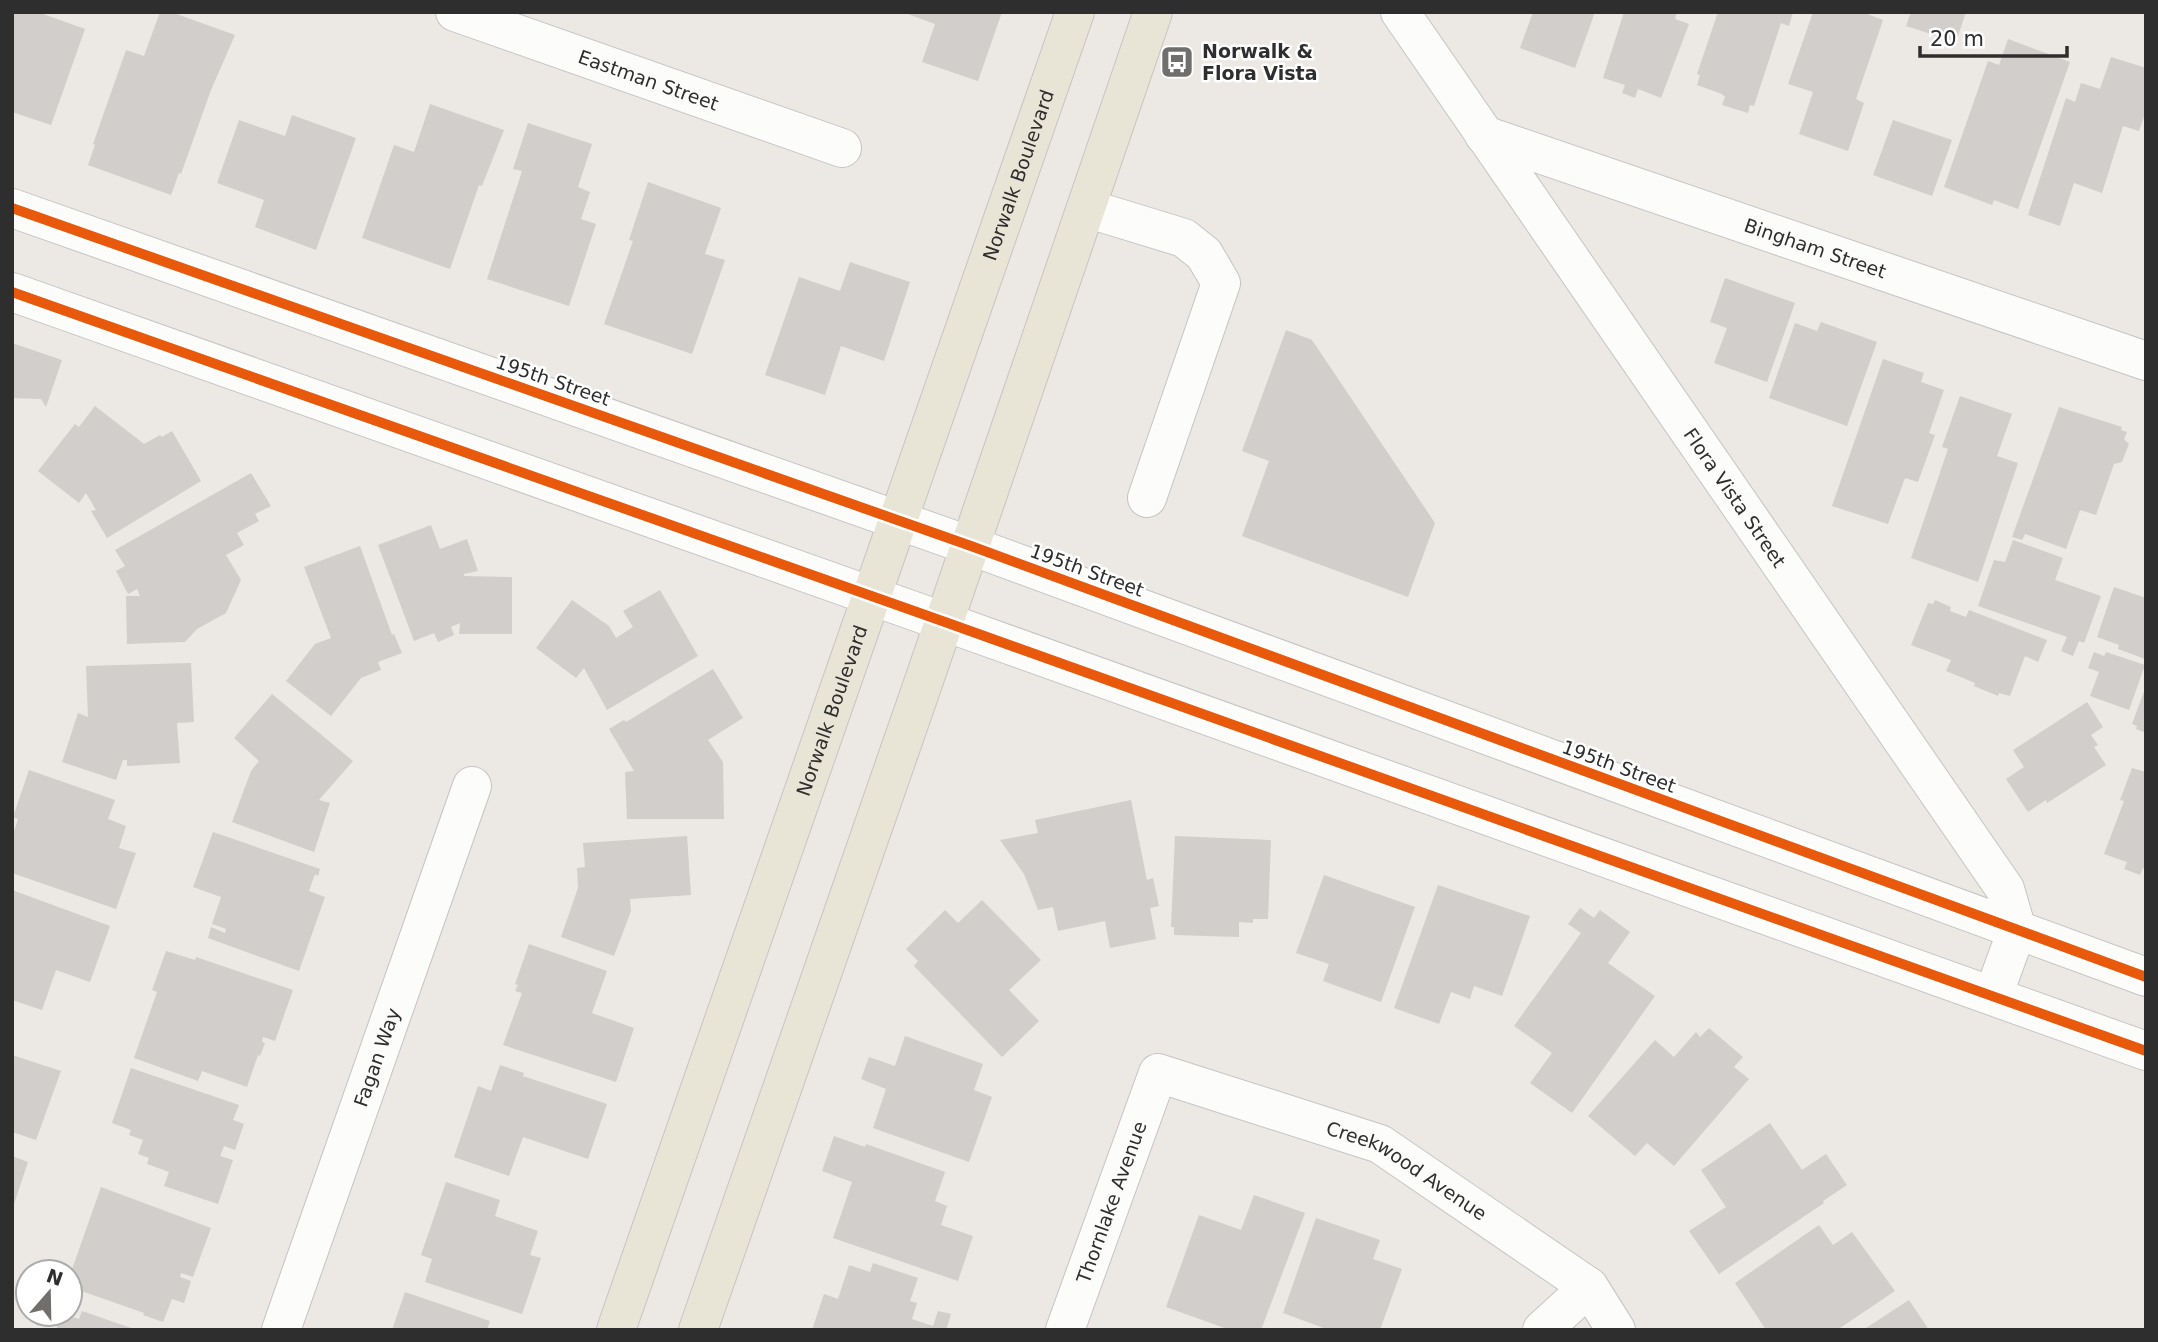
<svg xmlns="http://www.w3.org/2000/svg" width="2158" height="1342" viewBox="0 0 2158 1342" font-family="'DejaVu Sans',sans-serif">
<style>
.building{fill:#d1cecb}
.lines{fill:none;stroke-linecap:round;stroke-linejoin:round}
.minor-casing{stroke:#c5c4c5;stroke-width:40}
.major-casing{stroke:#c6c5c4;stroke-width:40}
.minor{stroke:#fcfcfb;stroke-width:38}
.major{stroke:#e8e4d6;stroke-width:38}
.cycleway-casing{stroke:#fff;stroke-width:15}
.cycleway{stroke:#e8590c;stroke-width:10}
.labels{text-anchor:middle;stroke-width:5;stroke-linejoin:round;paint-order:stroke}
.poi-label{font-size:19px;font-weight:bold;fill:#2e2e2e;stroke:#fff;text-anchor:start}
.street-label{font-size:19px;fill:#2e2e2e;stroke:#fff}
</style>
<rect width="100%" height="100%" fill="#ece8e4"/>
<g class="building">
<path d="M12 12H44L43 14 85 29 51 125 12 112Z"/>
<path d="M160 12H171L235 35 211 90 181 174 179 173 171 195 88 165 95 145 93 144 126 50 144 56Z"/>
<path d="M1002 12 978 81 922 62 935 24 905 13Z"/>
<path d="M1533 12H1595L1575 68 1520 48Z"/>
<path d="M1624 12H1677L1675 19 1689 24 1661 98 1638 89 1635 98 1622 93 1625 85 1603 78Z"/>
<path d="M1718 12H1793L1789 26 1781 23 1754 106 1750 105 1748 113 1722 105 1725 97 1722 94 1697 85 1700 75 1697 74Z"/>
<path d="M1813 12H1862L1883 20 1856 99 1864 103 1848 151 1799 134 1813 92 1788 84Z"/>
<path d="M1911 12H1966L1956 42 1906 26Z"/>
<path d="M2008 39 2070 62 2018 209 1994 200 1992 205 1944 187 1988 61 1999 65Z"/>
<path d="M2111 57 2146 68V111L2139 131 2123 126 2102 193 2074 183 2060 226 2028 215 2066 98 2075 102 2081 83 2100 89Z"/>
<path d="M430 104 504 130 482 186 479 185 450 269 362 238 394 145 414 152Z"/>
<path d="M292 115 356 138 316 250 255 227 264 200 217 183 239 120 285 136Z"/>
<path d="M1893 120 1952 140 1932 196 1873 175Z"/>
<path d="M528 123 592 144 578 187 590 192 581 219 596 224 569 306 487 279 522 171 513 169Z"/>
<path d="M648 182 721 208 705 254 725 260 692 354 604 324 633 241 629 240Z"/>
<path d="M850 262 910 282 884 361 841 346 825 395 765 375 799 277 840 291Z"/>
<path d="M1725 278 1795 303 1767 382 1714 363 1727 328 1710 322Z"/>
<path d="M1821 322 1877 342 1847 426 1769 398 1795 323 1817 331Z"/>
<path d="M1286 330 1312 340 1435 523 1408 597 1242 536 1269 461 1242 451Z"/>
<path d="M12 343 62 360 46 407 41 399 12 398Z"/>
<path d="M1883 359 1924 373 1921 382 1944 390 1929 433 1935 435 1918 482 1905 478 1888 524 1832 506Z"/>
<path d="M1960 396 2012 414 1997 456 2018 463 1978 582 1911 558 1948 449 1942 447Z"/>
<path d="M95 406 144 444 160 435 162 437 172 431 201 481 107 538 91 511 96 510 86 493 79 503 38 471 75 424 79 427Z"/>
<path d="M2059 407 2122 427 2121 430 2127 432 2124 439 2129 444 2122 462 2114 464 2096 515 2080 510 2066 549 2025 534 2022 540 2012 537Z"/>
<path d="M251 473 271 506 255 514 259 521 237 533 244 545 226 555 241 580 226 613 197 629 185 642 127 644 126 596H140L137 589 128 594 116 571 125 566 115 550Z"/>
<path d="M431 525 440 549 467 539 478 571 464 574V576L512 577V634H459L460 623 451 627 454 635 438 642 434 633 414 641 378 545Z"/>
<path d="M2013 540 2063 558 2055 580 2101 596 2084 643 2079 641 2073 656 2061 651 2067 637 1978 606 1994 560 2005 562Z"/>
<path d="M360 546 392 635 394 634 402 653 378 662 381 670 361 678 331 716 286 681 315 644 331 638 304 567Z"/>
<path d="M2114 587 2146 598 2145 659 2118 649 2119 645 2097 637Z"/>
<path d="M660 590 698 656 607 710 584 668 576 678 536 648 572 600 609 626 616 638 633 627 623 611Z"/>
<path d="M1935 600 1951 607 1950 611 1966 617 1969 610 2047 640 2038 662 2025 656 2010 696 1999 693 1998 696 1974 686 1975 683 1946 671 1951 660 1911 645 1928 603 1933 604Z"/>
<path d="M2094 652 2104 656 2106 652 2145 665 2129 710 2090 696 2099 672 2088 668Z"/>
<path d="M191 663 194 722 177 723 180 763 127 766V760H123L116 780 62 762 78 713 88 717 86 666Z"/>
<path d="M713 669 743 718 708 740 723 762 724 819H627L625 772 634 771 609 729 624 720 626 722Z"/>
<path d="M2146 686V733L2136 729 2137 726 2132 724Z"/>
<path d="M272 694 353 761 319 800 330 803 314 852 232 822 251 771 259 761 234 738Z"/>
<path d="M2087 702 2103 727 2091 735 2098 745 2094 747 2106 765 2047 803 2046 800 2028 812 2006 779 2024 767 2013 750Z"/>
<path d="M2132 768 2146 772V869L2143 868 2140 875 2124 869 2127 862 2104 854 2124 801 2120 800Z"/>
<path d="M29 770 115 800 108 819 126 826 119 848 136 853 116 909 12 873V837L18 819 13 817Z"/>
<path d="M1131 800 1147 880 1153 878 1159 906 1150 908 1156 939 1110 948 1105 921 1058 931 1053 907 1038 910 1024 874 1000 840 1038 833 1035 820Z"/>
<path d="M213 832 320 869 318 876 315 874 309 891 325 897 299 971 208 938 211 927 225 933 226 929 212 924 221 897 193 887Z"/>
<path d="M687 836 691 895 630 899 631 911 614 956 561 937 578 888 577 868 585 867 583 843Z"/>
<path d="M1175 836 1271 840 1268 919H1253V923L1239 922V937L1174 935V927H1171Z"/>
<path d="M1324 875 1415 907 1381 1002 1323 981 1329 964 1296 953Z"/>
<path d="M1438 885 1530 916 1502 996 1474 986 1470 999 1451 992 1439 1024 1394 1008Z"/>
<path d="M12 890 110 926 90 982 56 970 42 1010 12 1000Z"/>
<path d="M982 900 1041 960 1009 990 1039 1021 1002 1057 914 966 918 961 906 949 945 910 958 923Z"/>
<path d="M1580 908 1594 918 1600 910 1630 932 1608 963 1655 996 1572 1113 1530 1083 1552 1053 1514 1026 1581 933 1568 924Z"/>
<path d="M529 944 607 971 592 1013 634 1028 616 1082 503 1045 522 993 515 991 518 985 515 984Z"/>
<path d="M166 951 195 960 196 957 293 990 275 1041 263 1037 262 1042 265 1043 260 1056 258 1055 247 1087 202 1071 198 1081 134 1058 157 992 152 990Z"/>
<path d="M1709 1028 1743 1057 1734 1067 1749 1079 1674 1166 1647 1143 1635 1156 1588 1116 1655 1040 1674 1057 1696 1032 1700 1037Z"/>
<path d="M905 1036 983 1064 974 1090 992 1097 969 1162 873 1128 886 1089 861 1079 869 1057 895 1066Z"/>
<path d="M12 1055 61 1071 36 1140 12 1132Z"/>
<path d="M500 1065 524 1073 523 1076 607 1104 588 1159 523 1137 509 1176 454 1157 478 1086 491 1091Z"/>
<path d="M131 1068 239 1105 233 1120 244 1124 235 1150 224 1146 220 1156 233 1160 218 1204 164 1186 169 1172 147 1164 149 1158 138 1154 143 1140 129 1135 131 1130 112 1123Z"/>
<path d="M1770 1123 1802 1170 1826 1154 1847 1185 1823 1201 1824 1203 1719 1274 1689 1231 1726 1207 1701 1170Z"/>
<path d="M834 1136 865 1147 866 1144 945 1172 935 1201 947 1206 941 1225 973 1236 958 1281 833 1238 852 1182 822 1171Z"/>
<path d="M12 1156 28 1162 13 1207H12Z"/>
<path d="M446 1182 500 1200 495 1216 538 1231 530 1255 541 1258 522 1314 425 1282 432 1259 421 1255Z"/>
<path d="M101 1187 211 1228 193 1277 181 1273 180 1277 191 1281 184 1303 172 1299 163 1322 143 1315 144 1313 70 1287V1275Z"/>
<path d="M1254 1195 1305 1213 1261 1330H1230L1166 1307 1199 1215 1241 1230Z"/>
<path d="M1316 1218 1380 1240 1373 1259 1402 1269 1380 1330H1329L1283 1313Z"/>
<path d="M1819 1225 1833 1245 1852 1232 1895 1291 1837 1330H1766L1735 1283Z"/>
<path d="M873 1263 918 1278 910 1301 917 1303 912 1319 933 1326 938 1311 951 1314 946 1330H812L824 1294 838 1299 849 1265 870 1272Z"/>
<path d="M405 1292 490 1321 487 1330H392Z"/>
<path d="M1909 1300 1929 1330H1863Z"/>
<path d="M82 1311 134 1329V1330H56L62 1314 79 1319Z"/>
</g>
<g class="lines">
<defs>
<g id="minor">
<path id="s1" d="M455 12 842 148"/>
<path id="s2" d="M1400 12 2005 889 2017 930 1993 996"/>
<path id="s3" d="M1484 135 2146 361"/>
<path d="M12 208 971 546 2146 977"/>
<path d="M1086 208 1184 238 1204 254 1221 283 1147 498"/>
<path d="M12 292 945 622 2146 1051"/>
<path id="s4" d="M281 1330 472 786"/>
<path id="s5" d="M1065 1330 1158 1073 1380 1144 1589 1287 1616 1330"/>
<path d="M1542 1330 1589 1287"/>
</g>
<g id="major">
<path id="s6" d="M616 1330 1075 12"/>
<path d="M698 1330 919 695 1153 12"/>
</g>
</defs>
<use href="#minor" class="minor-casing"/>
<use href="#major" class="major-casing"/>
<use href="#minor" class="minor"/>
<use href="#major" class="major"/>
<defs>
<g id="cycleway">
<path d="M12 208 971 546 2146 977"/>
<path d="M12 292 945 622 2146 1051"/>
</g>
</defs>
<use href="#cycleway" class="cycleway-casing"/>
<use href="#cycleway" class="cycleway"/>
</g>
<defs>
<symbol id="bus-square" viewBox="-11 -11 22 22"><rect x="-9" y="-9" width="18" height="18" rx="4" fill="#706f6e" stroke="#fff"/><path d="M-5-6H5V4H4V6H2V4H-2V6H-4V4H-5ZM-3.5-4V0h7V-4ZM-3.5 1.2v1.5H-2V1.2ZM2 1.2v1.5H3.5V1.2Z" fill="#fff"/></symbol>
</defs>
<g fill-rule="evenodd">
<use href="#bus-square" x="1158" y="43" width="38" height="38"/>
</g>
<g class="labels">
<g class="poi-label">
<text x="1202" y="58">Norwalk &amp;<tspan x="1202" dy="22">Flora Vista</tspan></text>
</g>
<g class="street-label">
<text dy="7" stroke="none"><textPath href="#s1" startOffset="205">Eastman Street</textPath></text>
<text dy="7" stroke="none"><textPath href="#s6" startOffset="1223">Norwalk Boulevard</textPath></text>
<text dy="7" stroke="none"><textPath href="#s3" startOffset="350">Bingham Street</textPath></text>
<text transform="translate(553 380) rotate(19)" y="7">195th Street</text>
<text dy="7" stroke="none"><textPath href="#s2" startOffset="590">Flora Vista Street</textPath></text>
<text transform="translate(1087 570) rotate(20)" y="7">195th Street</text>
<text dy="7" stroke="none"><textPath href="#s6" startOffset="656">Norwalk Boulevard</textPath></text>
<text transform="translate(1619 766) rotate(20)" y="7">195th Street</text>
<text dy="7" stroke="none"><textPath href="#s4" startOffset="289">Fagan Way</textPath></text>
<text dy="7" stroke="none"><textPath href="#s5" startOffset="542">Creekwood Avenue</textPath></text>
<text dy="7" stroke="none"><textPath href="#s5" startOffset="136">Thornlake Avenue</textPath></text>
</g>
</g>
<rect width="2158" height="1342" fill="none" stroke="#2e2e2e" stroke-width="28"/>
<g transform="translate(49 1293) rotate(20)"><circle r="33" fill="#ffffff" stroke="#ababab" stroke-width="2"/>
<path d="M0-5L12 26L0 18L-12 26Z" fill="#706f6e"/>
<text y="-10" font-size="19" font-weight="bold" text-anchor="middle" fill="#2e2e2e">N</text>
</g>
<path d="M1920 46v10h147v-10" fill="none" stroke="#2e2e2e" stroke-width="3.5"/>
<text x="1930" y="46" font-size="21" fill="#2e2e2e" stroke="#ffffff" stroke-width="5" paint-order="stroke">20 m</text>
</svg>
